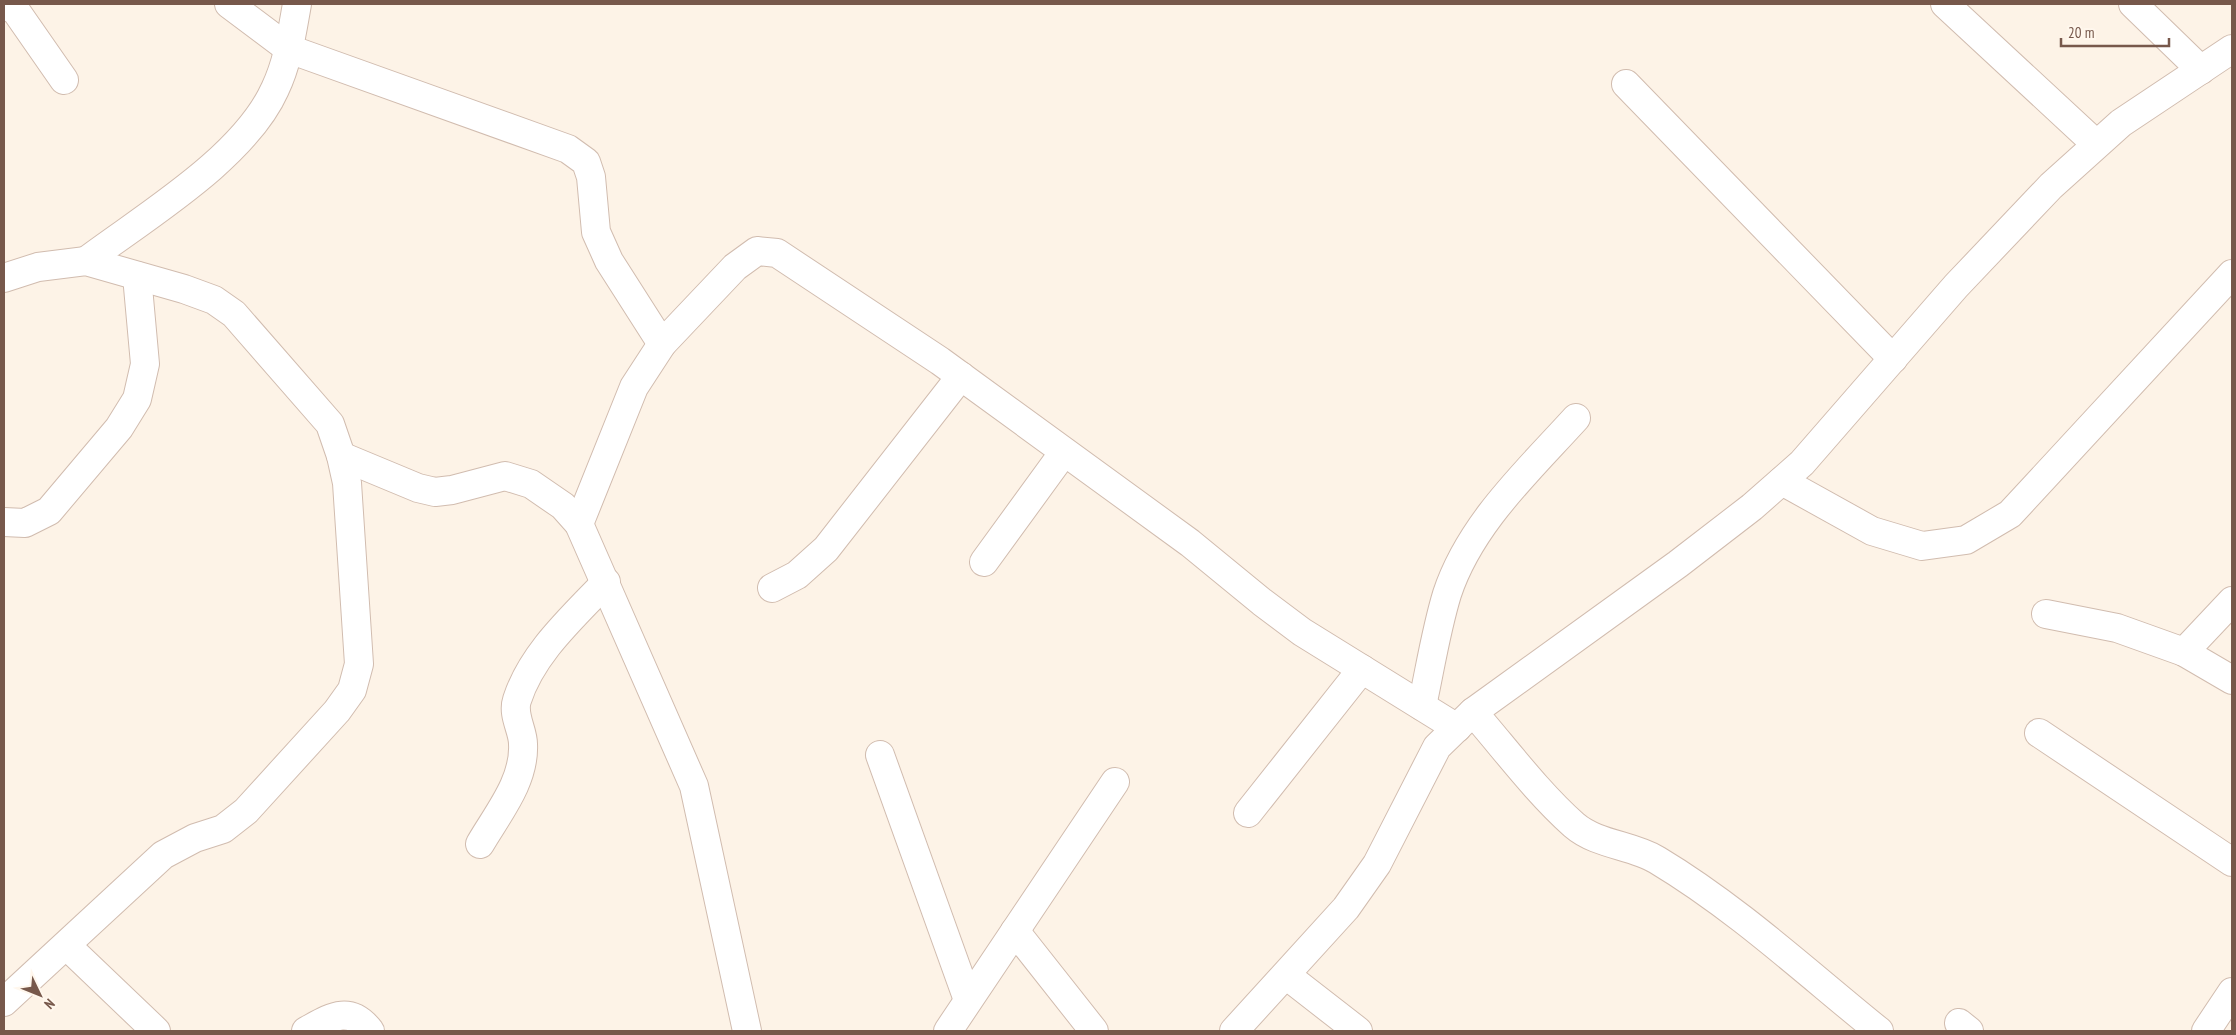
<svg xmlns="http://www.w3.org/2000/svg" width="2236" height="1035" viewBox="0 0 2236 1035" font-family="'PT Sans Narrow',sans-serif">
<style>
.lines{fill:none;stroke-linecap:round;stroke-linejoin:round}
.minor-casing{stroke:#d1bcaf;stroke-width:30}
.minor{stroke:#fff;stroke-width:28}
</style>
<rect width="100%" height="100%" fill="#fdf3e7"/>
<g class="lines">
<defs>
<g id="minor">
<path d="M4 4 16 11 64 80"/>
<path d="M229 4 289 49 568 149 586 162 591 177 596 232 609 261 662 344"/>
<path d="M1945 4 2096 144"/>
<path d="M2133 4 2201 70"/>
<path d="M1626 84 1893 359"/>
<path d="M86 261C146 216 244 158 275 89 288 62 292 32 297 4"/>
<path d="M4 278 38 267 86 261 184 289 214 300 234 314 330 424 341 456 347 483 359 664 352 690 337 711 246 811 223 829 195 838 163 855 4 1002"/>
<path d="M341 456 418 488 435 492 452 490 505 476 531 484 563 506 579 524 694 786 747 1031"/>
<path d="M1782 481 1872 531 1922 546 1966 540 2010 514 2232 274"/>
<path d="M4 522 25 523 49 511 119 428 137 399 145 364 137 276"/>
<path d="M579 524 634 387 662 344 735 267 757 251 777 253 940 361 1190 543 1262 602 1302 632 1457 728"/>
<path d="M984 562 1064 452"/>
<path d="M772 588 797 575 826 549 961 376"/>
<path d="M2046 614 2117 628 2184 652 2232 680"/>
<path d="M2184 652 2232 601"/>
<path d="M1422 706C1430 669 1436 630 1447 594 1470 524 1528 471 1576 418"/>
<path d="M1473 712C1506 750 1537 792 1574 825 1597 845 1633 845 1657 860 1737 908 1807 973 1879 1031"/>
<path d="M2039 733 2232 862"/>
<path d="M880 755 968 1000"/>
<path d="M1248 813 1362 669"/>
<path d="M480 844C498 813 525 781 523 744 523 730 512 715 517 700 532 653 573 617 606 582"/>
<path d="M1015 931 1094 1031"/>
<path d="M67 946 156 1031"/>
<path d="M1286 975 1358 1031"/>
<path d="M1959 1023 1969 1031"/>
<path d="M306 1031C330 1018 349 1004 370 1031"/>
<path d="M948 1031 1115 782"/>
<path d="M1234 1031 1346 908 1377 864 1437 747 1473 712 1678 564 1752 507 1802 463 1956 286 2051 186 2121 123 2232 49"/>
<path d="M2206 1031 2232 992"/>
</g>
</defs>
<use href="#minor" class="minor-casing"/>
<use href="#minor" class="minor"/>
</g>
<rect width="2236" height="1035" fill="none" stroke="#77584b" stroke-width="10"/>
<g transform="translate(40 995) rotate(133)" stroke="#fff7ed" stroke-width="4" paint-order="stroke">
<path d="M0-4L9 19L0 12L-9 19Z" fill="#77584b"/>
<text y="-8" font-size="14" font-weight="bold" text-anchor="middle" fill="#77584b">N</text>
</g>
<path d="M2061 38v8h108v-8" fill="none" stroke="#77584b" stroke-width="2.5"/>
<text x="2068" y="38" font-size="15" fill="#77584b" stroke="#fff7ed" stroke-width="4" paint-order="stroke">20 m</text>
</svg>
